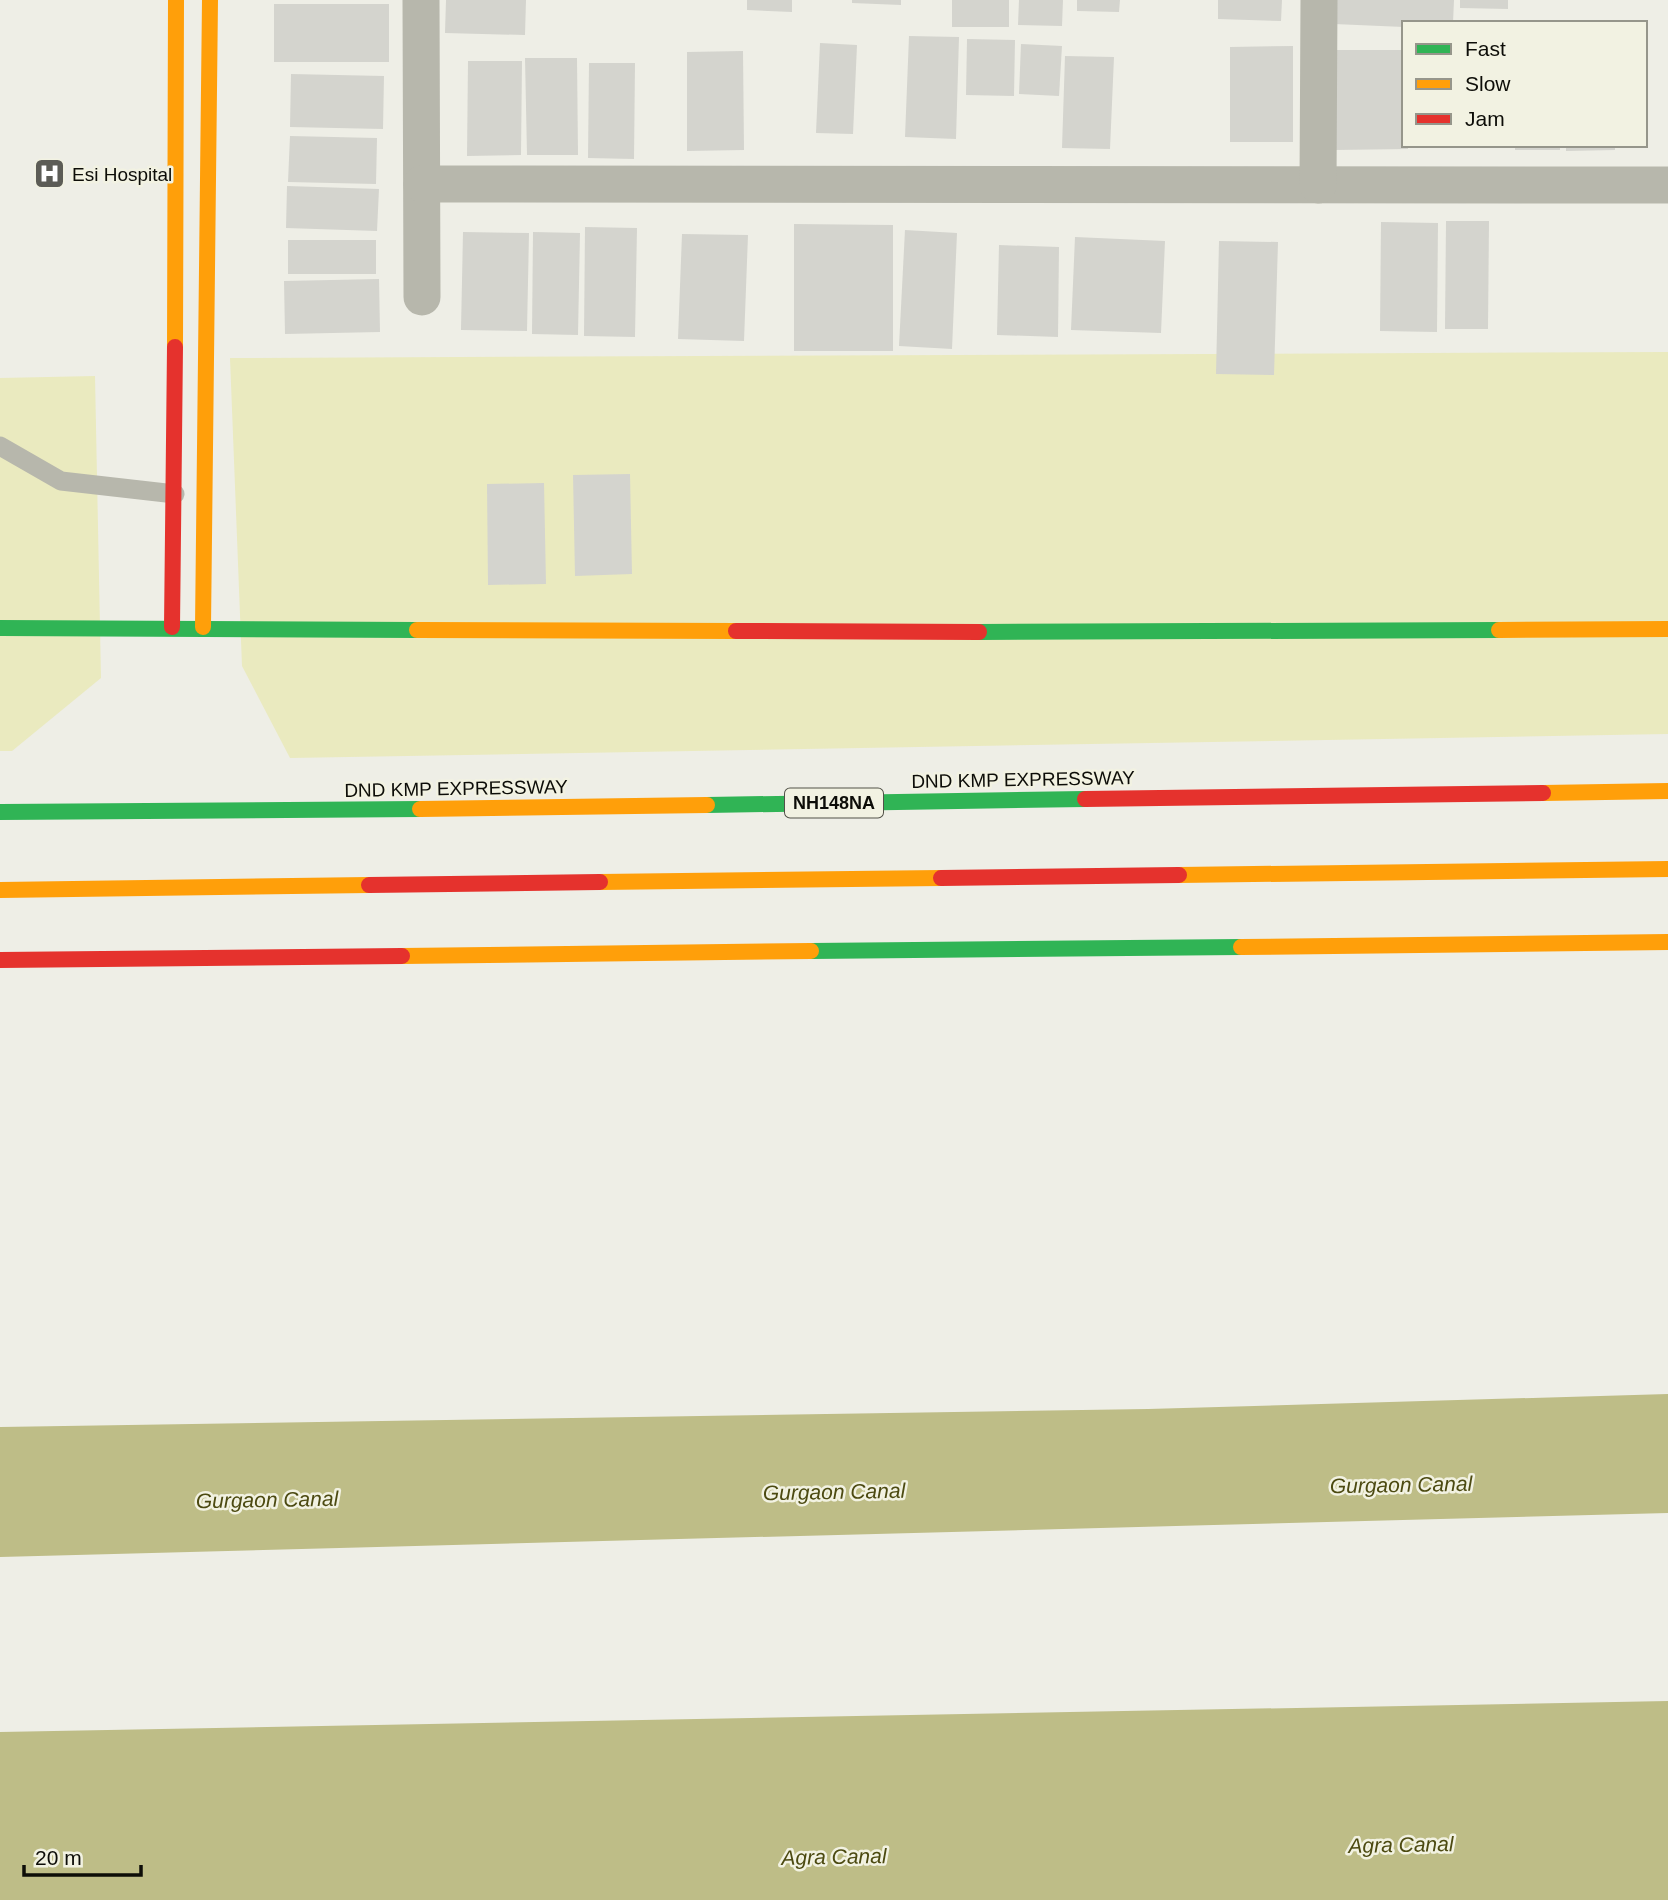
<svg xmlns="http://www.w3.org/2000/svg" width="1668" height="1900" viewBox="0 0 1668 1900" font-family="Helvetica,sans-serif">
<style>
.green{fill:#eaeabf}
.water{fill:#bebd87}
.building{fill:#d4d4ce}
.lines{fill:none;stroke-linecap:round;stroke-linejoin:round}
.lane{stroke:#b7b7ac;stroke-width:19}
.street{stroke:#b7b7ac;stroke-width:37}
.fast{stroke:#30b455;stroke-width:16}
.slow{stroke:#ff9f0a;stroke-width:16}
.jam{stroke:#e5322d;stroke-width:16}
.labels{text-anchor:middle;stroke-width:5;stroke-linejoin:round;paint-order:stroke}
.shield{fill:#f2f2e2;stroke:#525249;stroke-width:2}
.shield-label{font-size:18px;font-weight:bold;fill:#0d0d08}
.poi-label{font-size:19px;fill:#0d0d08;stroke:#f2f2e2;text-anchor:start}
.street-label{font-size:19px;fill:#0d0d08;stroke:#f2f2e2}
.water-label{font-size:21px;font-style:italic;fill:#4c4a11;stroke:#f2f2e2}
</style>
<rect width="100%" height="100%" fill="#eeeee6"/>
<g class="green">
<path d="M1668 352V734L290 758 242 666 230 358Z"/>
<path d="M95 376 101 678 12 751H0V378Z"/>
</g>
<g class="water">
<path d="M1668 1394V1513L0 1557V1427L1148 1409Z"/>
<path d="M1668 1701V1900H0V1732Z"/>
</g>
<g class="building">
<path d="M446 0H526L525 35 445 33Z"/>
<path d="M747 0H792V12L747 10Z"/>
<path d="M852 0H901V5L852 3Z"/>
<rect x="952" y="0" width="57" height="27"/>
<path d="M1019 0H1063L1062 26 1018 25Z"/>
<path d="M1077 0H1120L1119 12 1077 11Z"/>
<path d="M1218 0H1282L1281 21 1218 19Z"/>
<path d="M1334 0H1454L1453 23H1404V27L1334 24Z"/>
<path d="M1460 0H1508V9L1460 8Z"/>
<rect x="274" y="4" width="115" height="58"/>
<path d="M909 36 959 37 956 139 905 137Z"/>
<path d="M967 39 1015 40 1014 96 966 95Z"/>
<path d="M820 43 857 45 853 134 816 133Z"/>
<path d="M1021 44 1062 46 1059 96 1019 94Z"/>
<path d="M1293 46V142H1230V47Z"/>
<path d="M1334 50H1404V145H1408V149L1335 150Z"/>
<path d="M743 51 744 150 687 151V52Z"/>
<path d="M1065 56 1114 57 1110 149 1062 148Z"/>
<path d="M525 58H577L578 155H527Z"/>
<path d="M468 61H522L521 155 467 156Z"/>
<path d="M589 63H635L634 159 588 158Z"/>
<path d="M291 74 384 76 383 129 290 127Z"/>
<path d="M290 136 377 138 376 184 288 182Z"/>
<rect x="1515" y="145" width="45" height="5"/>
<path d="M1566 145H1615V150L1566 151Z"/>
<path d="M287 186 379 189 377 231 286 228Z"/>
<path d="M1446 221H1489L1488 329H1445Z"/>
<path d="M1381 222 1438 223 1437 332 1380 331Z"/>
<path d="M794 224 893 225V351H794Z"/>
<path d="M585 227 637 228 635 337 584 336Z"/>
<path d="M905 230 957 233 952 349 899 346Z"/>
<path d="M463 232 529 233 527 331 461 330Z"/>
<path d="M533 232 580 233 578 335 532 334Z"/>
<path d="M682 234 748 235 744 341 678 339Z"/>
<path d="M1075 237 1165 241 1161 333 1071 330Z"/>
<rect x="288" y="240" width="88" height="34"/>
<path d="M1219 241 1278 242 1274 375 1216 374Z"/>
<path d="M999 245 1059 247 1058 337 997 335Z"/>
<path d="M379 279 380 332 285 334 284 281Z"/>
<path d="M630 474 632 574 575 576 573 475Z"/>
<path d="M544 483 546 584 488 585 487 484Z"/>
</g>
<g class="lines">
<path class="lane" d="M0 446 61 481 175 494"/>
<g class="street">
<path d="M421 0 422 297"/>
<path d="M422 184 1668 185"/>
<path d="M1318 185 1319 0"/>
</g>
<g class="fast">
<path d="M0 628 417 630"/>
<path d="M979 632 1499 630"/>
<path d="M707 805 1085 799"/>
<path d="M0 812 420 809"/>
<path d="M811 951 1241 947"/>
</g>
<g class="slow">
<path d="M175 347 176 0"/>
<path d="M203 627 210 0"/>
<path d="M417 630 736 631"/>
<path d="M1499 630 1668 629"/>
<path d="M1543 793 1668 791"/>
<path d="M420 809 707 805"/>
<path d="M1179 875 1668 869"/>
<path d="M600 882 941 878"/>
<path d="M0 890 369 885"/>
<path d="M1241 947 1668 942"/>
<path d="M402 956 811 951"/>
</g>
<g class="jam">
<path d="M172 627 175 347"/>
<path d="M736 631 979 632"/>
<path d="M1085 799 1543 793"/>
<path d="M941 878 1179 875"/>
<path d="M369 885 600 882"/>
<path d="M0 960 402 956"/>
</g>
</g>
<defs>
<symbol id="hospital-square" viewBox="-11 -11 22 22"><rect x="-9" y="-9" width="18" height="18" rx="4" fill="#5c5c56" stroke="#f2f2e2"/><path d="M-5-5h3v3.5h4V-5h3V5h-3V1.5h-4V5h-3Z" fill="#fff"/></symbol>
</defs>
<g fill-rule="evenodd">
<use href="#hospital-square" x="32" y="156" width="35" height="35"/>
</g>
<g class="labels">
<rect class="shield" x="785" y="788.5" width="98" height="29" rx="5"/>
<g class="shield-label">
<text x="834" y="809">NH148NA</text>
</g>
<g class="poi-label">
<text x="72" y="181">Esi Hospital</text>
</g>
<g class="street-label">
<text transform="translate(1023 779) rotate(-1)" y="7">DND KMP EXPRESSWAY</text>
<text transform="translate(456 788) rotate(-1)" y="7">DND KMP EXPRESSWAY</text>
</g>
<g class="water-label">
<text transform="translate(1401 1485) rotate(-1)" y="7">Gurgaon Canal</text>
<text transform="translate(834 1492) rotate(-1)" y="7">Gurgaon Canal</text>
<text transform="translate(267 1500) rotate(-1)" y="7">Gurgaon Canal</text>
<text transform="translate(1401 1845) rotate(-1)" y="7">Agra Canal</text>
<text transform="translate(834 1857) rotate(-1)" y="7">Agra Canal</text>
</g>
</g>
<rect x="1402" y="21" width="245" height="126" fill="#f2f2e2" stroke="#96968b" stroke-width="2"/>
<rect x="1416" y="44" width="35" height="10" fill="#30b455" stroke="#96968b" stroke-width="2"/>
<text x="1465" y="56" font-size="21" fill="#0d0d08">Fast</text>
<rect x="1416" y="79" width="35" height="10" fill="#ff9f0a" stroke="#96968b" stroke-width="2"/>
<text x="1465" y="91" font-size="21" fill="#0d0d08">Slow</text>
<rect x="1416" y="114" width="35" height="10" fill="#e5322d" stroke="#96968b" stroke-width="2"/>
<text x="1465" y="126" font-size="21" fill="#0d0d08">Jam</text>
<path d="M24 1865v10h117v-10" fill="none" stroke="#0d0d08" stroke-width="3.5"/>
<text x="35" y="1865" font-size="21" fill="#0d0d08" stroke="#f2f2e2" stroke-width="5" paint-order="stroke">20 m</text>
</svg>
